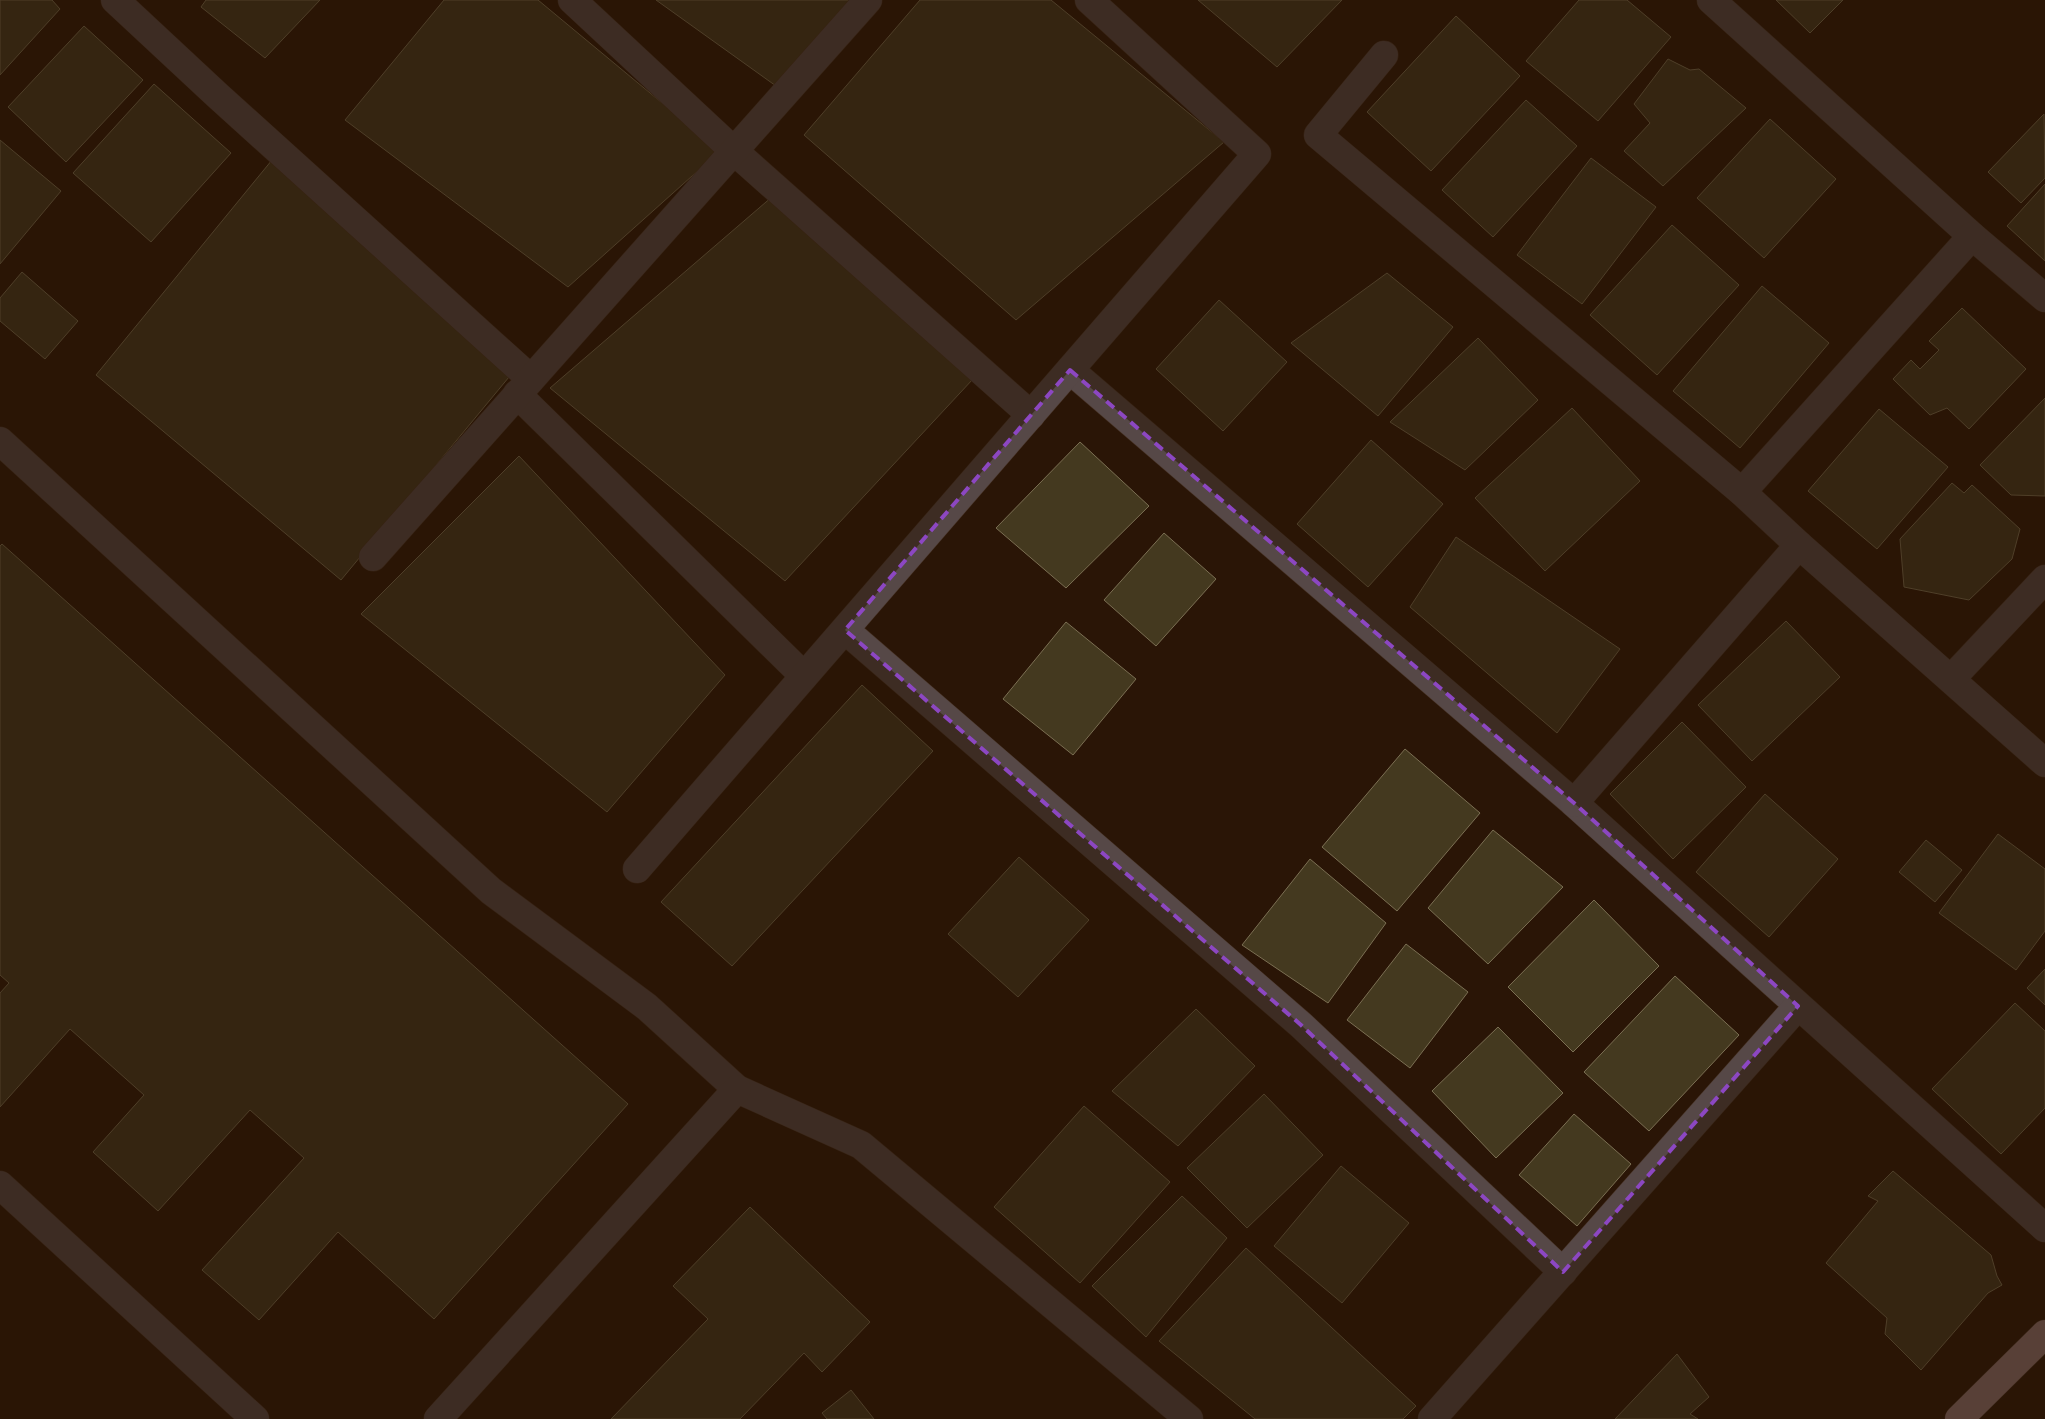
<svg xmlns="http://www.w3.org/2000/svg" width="2045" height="1419" viewBox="0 0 2045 1419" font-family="'Crimson Pro',serif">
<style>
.building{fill:#44391f;stroke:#7b6f53}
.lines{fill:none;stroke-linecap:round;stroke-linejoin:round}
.minor-casing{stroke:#463123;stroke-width:29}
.major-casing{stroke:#463123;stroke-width:29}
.minor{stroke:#564847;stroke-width:28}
.major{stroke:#917473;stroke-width:28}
.marked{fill:none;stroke:#8c47c2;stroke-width:4;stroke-dasharray:10 6;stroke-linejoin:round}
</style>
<rect width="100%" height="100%" fill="#2a1506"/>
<g class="building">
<path d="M0 0H52L60 9 0 75Z"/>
<path d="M206 0H320L265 58 201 7Z"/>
<path d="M444 0H538L720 151 568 287 345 120Z"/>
<path d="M656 0H862L783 91Z"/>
<path d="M920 0H1051L1224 142 1016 320 804 135Z"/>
<path d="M1198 0H1342L1277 67Z"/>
<path d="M1579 0H1627L1671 37 1598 121 1526 61Z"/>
<path d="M1776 0H1843L1810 33Z"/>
<path d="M1456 16 1520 76 1431 171 1367 112Z"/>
<path d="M84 26 143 80 66 162 8 107Z"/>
<path d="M1668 59 1690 70 1699 69 1746 108 1663 186 1624 151 1650 123 1634 104Z"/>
<path d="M154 84 231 153 151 242 73 173Z"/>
<path d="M1526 100 1577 146 1493 237 1442 190Z"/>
<path d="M2044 114 2045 178 2021 203 1988 172Z"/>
<path d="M1770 119 1836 179 1764 258 1697 198Z"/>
<path d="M0 140 61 191 0 264Z"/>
<path d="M1591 158 1656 207 1582 304 1517 255Z"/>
<path d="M272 160 514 371 341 580 96 375Z"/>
<path d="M2045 184V261L2007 226Z"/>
<path d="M773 196 973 379 785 581 550 388Z"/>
<path d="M1672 225 1739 285 1657 375 1590 315Z"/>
<path d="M22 272 78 321 45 359 0 321V298Z"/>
<path d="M1387 273 1453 327 1378 416 1291 343Z"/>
<path d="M1762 286 1829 343 1740 448 1673 391Z"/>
<path d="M1219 300 1287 362 1223 431 1156 369Z"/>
<path d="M1962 308 2026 369 1969 429 1947 408 1930 415 1893 379 1911 360 1920 369 1939 350 1929 341Z"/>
<path d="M1478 338 1538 400 1465 470 1390 422Z"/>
<path d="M2045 398V496L2011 495 1980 465Z"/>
<path d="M1572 408 1640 481 1545 571 1475 498Z"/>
<path d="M1879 409 1948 467 1877 549 1808 491Z"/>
<path d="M1371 440 1443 504 1368 587 1297 524Z"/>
<path d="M1080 442 1149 506 1066 588 996 528Z"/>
<path d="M519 456 725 675 607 812 361 614Z"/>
<path d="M1952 483 1964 493 1972 485 2020 529 2012 559 1969 600 1904 587 1900 539Z"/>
<path d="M1164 533 1216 579 1156 646 1104 600Z"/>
<path d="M1456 537 1620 649 1557 733 1410 607Z"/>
<path d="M2 544 628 1104 434 1319 338 1232 259 1320 202 1270 304 1158 250 1110 158 1211 93 1152 144 1095 70 1029 0 1107V993L9 983 0 975V546Z"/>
<path d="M1786 621 1840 677 1752 761 1698 705Z"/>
<path d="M1066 622 1136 679 1073 755 1003 699Z"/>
<path d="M862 685 933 751 732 966 661 902Z"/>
<path d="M1682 722 1746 787 1673 859 1610 794Z"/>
<path d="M1405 749 1480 813 1397 911 1322 847Z"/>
<path d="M1765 794 1838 859 1769 937 1696 872Z"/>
<path d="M1493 830 1563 887 1488 964 1428 908Z"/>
<path d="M1998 834 2045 869V931L2016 970 1939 913Z"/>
<path d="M1926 840 1962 870 1935 902 1899 872Z"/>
<path d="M1019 857 1089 920 1018 997 948 934Z"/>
<path d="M1310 859 1386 923 1328 1003 1242 945Z"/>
<path d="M1594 900 1659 966 1573 1052 1508 987Z"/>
<path d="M1406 944 1468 992 1410 1068 1347 1020Z"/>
<path d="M2045 969V1005L2027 988Z"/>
<path d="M1675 976 1739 1035 1649 1131 1584 1072Z"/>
<path d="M2015 1003 2045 1031V1108L2001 1154 1932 1089Z"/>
<path d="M1196 1009 1255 1066 1178 1146 1112 1091Z"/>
<path d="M1498 1027 1563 1093 1496 1158 1432 1091Z"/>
<path d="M1264 1094 1323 1155 1247 1228 1187 1168Z"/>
<path d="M1084 1106 1170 1182 1080 1283 994 1207Z"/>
<path d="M1574 1114 1631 1164 1577 1226 1519 1175Z"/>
<path d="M1341 1166 1409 1223 1342 1303 1274 1246Z"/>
<path d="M1893 1171 1991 1255 1997 1276 2002 1285 1988 1293 1921 1370 1885 1334 1887 1318 1826 1263 1878 1201 1868 1196Z"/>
<path d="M1182 1196 1227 1238 1146 1337 1092 1286Z"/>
<path d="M750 1207 870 1322 822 1372 804 1353 740 1419H611L708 1319 673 1286Z"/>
<path d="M1246 1248 1416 1406 1403 1419H1255L1159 1341Z"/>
<path d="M1677 1354 1709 1397 1690 1414 1698 1419H1615Z"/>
<path d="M851 1390 874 1419H827L822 1413Z"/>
</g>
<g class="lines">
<defs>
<g id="minor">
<path d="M115 0 217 95 531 379"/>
<path d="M572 0 734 151 1031 415"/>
<path d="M1711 0 1972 236 2045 298"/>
<path d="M1384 55 1318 135 1742 492 1799 545 2045 763"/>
<path d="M1070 370 1574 803 2045 1228"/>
<path d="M517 394 804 676"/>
<path d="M0 441 491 891 647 1007 737 1089 861 1145 1189 1419"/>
<path d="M1742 492 1972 236"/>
<path d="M373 557 868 0"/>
<path d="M845 630 1301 1025 1563 1272"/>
<path d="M1951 679 2045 579"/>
<path d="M1574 803 1799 545"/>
<path d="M637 869 1257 154 1089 0"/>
<path d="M0 1185 255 1419"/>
<path d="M438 1419 737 1089"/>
<path d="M1432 1419 1798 1006"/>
</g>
<path id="major" d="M1959 1419 2045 1334"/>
</defs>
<use href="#minor" class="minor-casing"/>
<use href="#major" class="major-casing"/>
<use href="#minor" class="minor"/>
<use href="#major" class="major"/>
</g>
<path d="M0 0H2045V1419H0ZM1070 370 1574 803 1798 1006 1563 1272 1301 1025 845 630Z" fill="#2a1506" fill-opacity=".55" fill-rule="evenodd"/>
<path class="marked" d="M1070 370 1574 803 1798 1006 1563 1272 1301 1025 845 630Z"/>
</svg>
